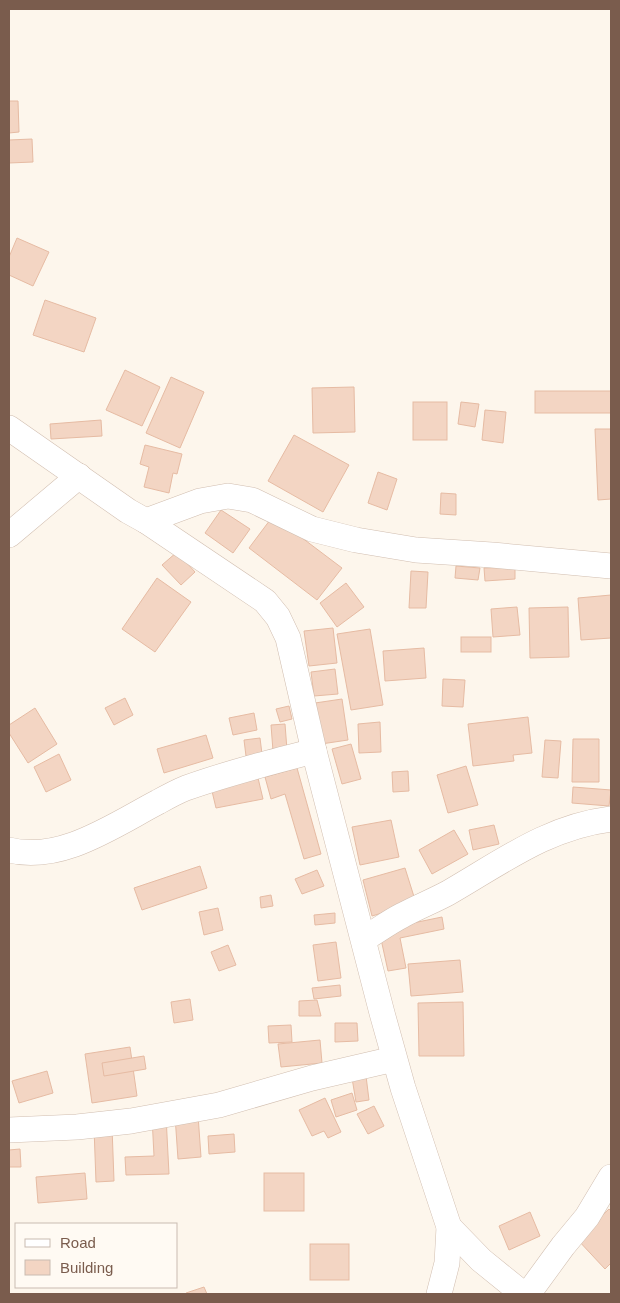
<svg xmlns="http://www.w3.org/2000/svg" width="620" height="1303" viewBox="0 0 620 1303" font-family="Arial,sans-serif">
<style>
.building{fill:#f3d5c3;stroke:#e6bba3}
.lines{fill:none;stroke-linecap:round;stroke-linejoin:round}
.minor-casing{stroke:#d1beb0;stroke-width:26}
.minor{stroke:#fff;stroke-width:25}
</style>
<rect width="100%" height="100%" fill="#fdf6ec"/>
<g class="building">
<path d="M9 101H18L19 132 9 133Z"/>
<path d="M32 139 33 162 9 163V140Z"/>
<path d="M17 238 49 252 33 286 9 275V257Z"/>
<path d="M45 300 96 318 84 352 33 335Z"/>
<path d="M125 370 160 387 142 426 106 410Z"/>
<path d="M171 377 204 392 180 448 146 433Z"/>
<path d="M354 387 355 432 313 433 312 388Z"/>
<rect x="535" y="391" width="76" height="22"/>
<rect x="413" y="402" width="34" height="38"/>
<path d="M461 402 479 404 475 427 458 424Z"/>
<path d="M485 410 506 412 503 443 482 440Z"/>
<path d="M101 420 102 436 51 439 50 424Z"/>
<path d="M595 429H611V499L598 500Z"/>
<path d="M294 435 349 465 323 512 268 481Z"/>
<path d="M145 445 182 454 177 474 173 473 169 493 144 487 149 467 140 464Z"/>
<path d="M378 472 397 479 387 510 368 503Z"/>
<path d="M441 493 456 494V515L440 514Z"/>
<path d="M221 510 250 529 233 553 205 533Z"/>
<path d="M273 516 342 568 317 600 249 548Z"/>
<path d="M177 552 195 572 181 585 162 565Z"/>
<path d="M456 566 480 568 478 580 455 578Z"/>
<path d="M515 567V579L485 581 484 568Z"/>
<path d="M411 571 428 572 426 608H409Z"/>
<path d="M157 578 191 602 155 652 122 629Z"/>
<path d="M346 583 364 607 337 627 320 603Z"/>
<path d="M611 595V638L581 640 578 598Z"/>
<path d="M517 607 520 635 493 637 491 609Z"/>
<path d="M568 607 569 657 530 658 529 608Z"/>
<path d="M333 628 337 663 309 666 304 631Z"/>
<path d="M370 629 383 705 351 710 337 634Z"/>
<rect x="461" y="637" width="30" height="15"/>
<path d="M424 648 426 678 385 681 383 651Z"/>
<path d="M335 669 338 694 314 696 311 672Z"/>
<path d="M443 679 465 680 463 707 442 706Z"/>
<path d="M125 698 133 715 114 725 105 708Z"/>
<path d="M342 699 348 740 321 744 315 703Z"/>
<path d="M289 706 292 719 280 722 276 709Z"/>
<path d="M35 708 57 744 28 763 9 733V725Z"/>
<path d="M254 713 257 730 233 735 229 718Z"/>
<path d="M528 717 532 753 513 755 514 761 473 766 468 724Z"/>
<path d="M380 722 381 752 359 753 358 724Z"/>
<path d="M285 724 287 750 273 751 271 725Z"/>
<path d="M206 735 213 758 164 773 157 749Z"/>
<path d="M260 738 262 754 246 756 244 740Z"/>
<path d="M573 739H599V782H572Z"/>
<path d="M545 740 561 741 558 778 542 777Z"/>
<path d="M351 744 361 779 342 784 332 749Z"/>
<path d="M59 754 71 780 46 792 34 767Z"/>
<path d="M466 766 478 805 448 813 437 775Z"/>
<path d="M297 768 321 854 304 859 285 794 271 799 265 777Z"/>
<path d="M408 771 409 791 393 792 392 772Z"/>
<path d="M258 778 263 799 216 808 211 787Z"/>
<path d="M573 787 611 790 609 806 572 803Z"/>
<path d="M391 820 399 857 360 865 352 827Z"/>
<path d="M494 825 499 844 473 850 469 830Z"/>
<path d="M454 830 468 854 432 874 419 850Z"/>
<path d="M200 866 207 888 142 910 134 888Z"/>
<path d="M405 868 416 903 372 916 363 880Z"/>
<path d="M317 870 324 886 302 894 295 879Z"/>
<path d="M271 895 273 906 261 908 260 897Z"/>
<path d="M218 908 223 930 204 935 199 912Z"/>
<path d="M335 913V923L315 925 314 915Z"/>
<path d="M442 917 444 929 400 938 406 968 388 971 379 930Z"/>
<path d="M336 942 341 978 318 981 313 945Z"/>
<path d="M228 945 236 965 219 971 211 952Z"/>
<path d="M460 960 463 992 411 996 408 964Z"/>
<path d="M340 985 341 996 314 999 312 988Z"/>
<path d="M190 999 193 1020 174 1023 171 1002Z"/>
<path d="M317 1000 321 1016H299V1001Z"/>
<path d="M463 1002 464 1056H419L418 1003Z"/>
<path d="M335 1023H357L358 1041 335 1042Z"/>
<path d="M291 1025 292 1042 269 1043 268 1026Z"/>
<path d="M320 1040 322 1063 281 1067 278 1044Z"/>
<path d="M130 1047 137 1096 92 1103 85 1054Z"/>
<path d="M144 1056 146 1069 104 1076 102 1063Z"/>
<path d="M47 1071 53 1093 19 1103 12 1081Z"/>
<path d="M366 1076 369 1100 356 1102 352 1078Z"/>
<path d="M352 1093 357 1110 336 1117 331 1100Z"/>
<path d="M325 1098 341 1132 328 1138 324 1131 312 1136 299 1110Z"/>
<path d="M374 1106 384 1126 368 1134 357 1114Z"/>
<path d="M198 1115 201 1157 178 1159 175 1116Z"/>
<path d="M166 1116 169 1174 126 1175 125 1157 154 1156 152 1117Z"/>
<path d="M112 1127 114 1181 96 1182 94 1128Z"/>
<path d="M234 1134 235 1152 209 1154 208 1136Z"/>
<path d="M20 1149 21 1167H9V1150Z"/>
<path d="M85 1173 87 1199 38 1203 36 1177Z"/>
<rect x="264" y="1173" width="40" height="38"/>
<path d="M609 1209 611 1211V1263L605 1269 577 1239Z"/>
<path d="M530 1212 540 1236 509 1250 499 1226Z"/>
<rect x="310" y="1244" width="39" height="36"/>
<path d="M204 1287 207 1294H186V1293Z"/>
</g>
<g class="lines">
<defs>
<g id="minor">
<path d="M9 428 128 511 146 521 265 601 278 617 288 638 314 751 382 1013 403 1088 449 1227 447 1263 439 1294"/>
<path d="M146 521 200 501 228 496 252 500 312 529 356 540 416 550 492 555 611 566"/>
<path d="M9 535 79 476"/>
<path d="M9 850C61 863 114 825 158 802 167 797 176 792 186 788 228 773 271 762 314 751"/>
<path d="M364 939C377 931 389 922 403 915 418 907 433 901 448 893 502 862 547 827 611 819"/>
<path d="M9 1130 77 1127 131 1121 219 1105 312 1078 394 1059"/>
<path d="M449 1227 481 1260 523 1294"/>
<path d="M528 1294 563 1246 587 1217 611 1177"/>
</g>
</defs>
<use href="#minor" class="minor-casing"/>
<use href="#minor" class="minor"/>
</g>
<rect width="620" height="1303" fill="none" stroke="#7a5c4d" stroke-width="20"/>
<rect x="15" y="1223" width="162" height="65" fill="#fffaf3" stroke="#cabbb1"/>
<rect x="25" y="1239" width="25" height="8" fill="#ffffff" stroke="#cabbb1"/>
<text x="60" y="1248" font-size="15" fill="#7a5c4d">Road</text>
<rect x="25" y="1260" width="25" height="15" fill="#f3d5c3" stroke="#cabbb1"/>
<text x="60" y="1273" font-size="15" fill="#7a5c4d">Building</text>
</svg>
